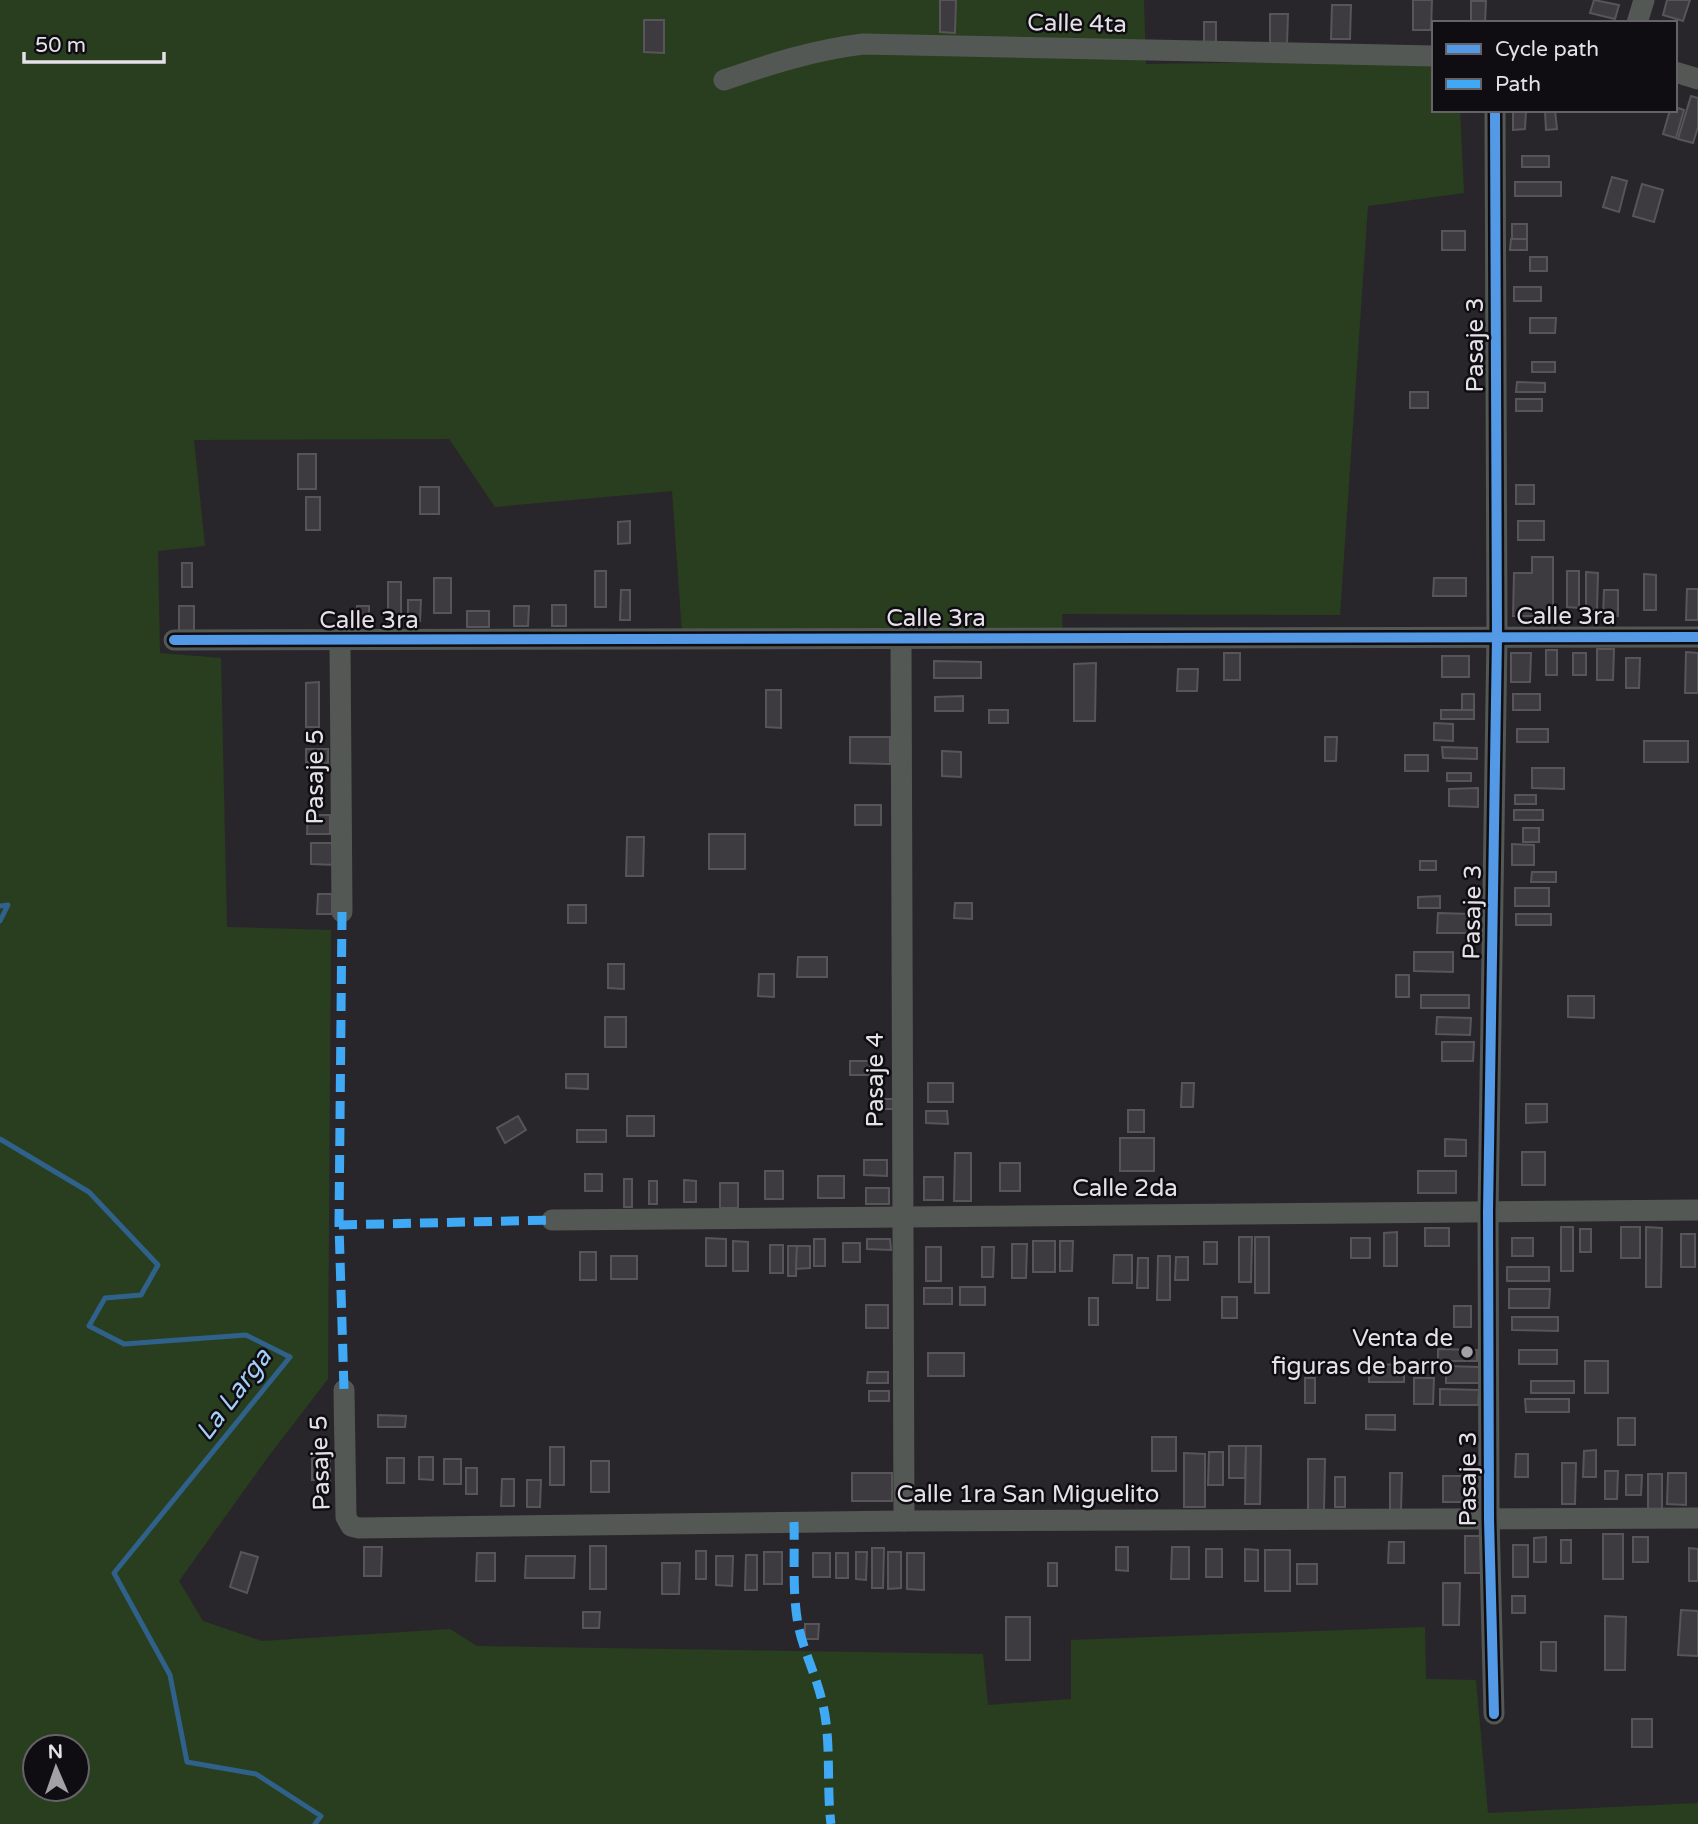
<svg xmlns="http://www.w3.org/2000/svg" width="1698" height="1824" viewBox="0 0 1698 1824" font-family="'Varela Round',sans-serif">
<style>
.grass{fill:#283e1f;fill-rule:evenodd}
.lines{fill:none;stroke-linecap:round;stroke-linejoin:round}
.stream{stroke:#30618b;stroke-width:5}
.building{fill:#3e3b40;stroke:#575559;stroke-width:2}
.minor{stroke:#535854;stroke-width:21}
.quiet{stroke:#3fa9f5;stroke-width:9;stroke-dasharray:18 9;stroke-linecap:butt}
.cycleway-casing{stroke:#100d12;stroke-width:15}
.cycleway{stroke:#5399e6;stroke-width:10}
.poi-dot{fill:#a3a0a6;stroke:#100d12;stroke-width:2.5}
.labels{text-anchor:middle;stroke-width:5;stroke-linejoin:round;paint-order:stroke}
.street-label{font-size:24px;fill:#e5e1e8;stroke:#100d12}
.poi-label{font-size:24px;fill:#e5e1e8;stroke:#100d12;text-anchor:end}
.water-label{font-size:26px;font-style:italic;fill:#a3cff7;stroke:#100d12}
</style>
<rect width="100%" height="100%" fill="#29262b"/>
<path class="grass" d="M0 0H1144L1146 64 1434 60V110H1460L1464 193 1368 206 1340 615 1062 614 1063 636 683 647 672 491 495 507 449 439 194 440 205 546 158 551 160 653 221 658 227 927 331 930 328 1379 268 1457 179 1581 203 1621 262 1641 450 1629 477 1646 983 1654 988 1705 1071 1699V1640L1425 1627 1426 1679 1476 1680 1488 1813 1698 1803V1824H0ZM35 1747H77V1789H35Z"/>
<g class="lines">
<g class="stream">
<path d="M0 906 8 905 0 921"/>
<path d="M0 1139 89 1192 158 1265 141 1295 105 1298 89 1326 124 1344 246 1335 290 1357 114 1573 170 1675 187 1762 256 1774 321 1816 315 1824"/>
</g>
</g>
<g class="building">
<path d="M940 0H956L955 33 940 32Z"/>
<path d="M1413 0H1432L1431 30H1413Z"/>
<path d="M1594 0 1619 5 1615 19 1590 13Z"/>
<path d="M1667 0H1690L1683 21 1663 15Z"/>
<path d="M1471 1H1486L1485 23H1471Z"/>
<path d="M1332 5H1351L1350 39H1331Z"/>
<path d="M1270 14H1288L1287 45H1270Z"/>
<path d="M644 20H664V53L644 52Z"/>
<rect x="1204" y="22" width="12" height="24"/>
<path d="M1691 96 1698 98V127L1693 143 1678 139Z"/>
<path d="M1675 107 1684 110 1676 138 1663 134 1670 110H1675Z"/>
<path d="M1513 110H1526L1525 129 1513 130Z"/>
<path d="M1555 110 1557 129 1546 130 1545 111Z"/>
<rect x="1522" y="156" width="27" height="11"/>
<path d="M1612 177 1627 181 1619 212 1603 207Z"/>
<rect x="1515" y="182" width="46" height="14"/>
<path d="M1642 184 1663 190 1654 222 1633 216Z"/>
<rect x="1512" y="224" width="15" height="15"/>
<rect x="1442" y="231" width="23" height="19"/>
<path d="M1511 239H1527V250H1510Z"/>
<rect x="1530" y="257" width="17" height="14"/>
<rect x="1514" y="287" width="27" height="14"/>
<path d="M1530 318H1556L1555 333H1530Z"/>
<rect x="1532" y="362" width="23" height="10"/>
<path d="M1517 382 1545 383V392H1516Z"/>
<rect x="1410" y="392" width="18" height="16"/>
<rect x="1516" y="399" width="26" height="12"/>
<rect x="298" y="454" width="18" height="35"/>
<rect x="1516" y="485" width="18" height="19"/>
<rect x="420" y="487" width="19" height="27"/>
<rect x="306" y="497" width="14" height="33"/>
<path d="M630 521V543L618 544V522Z"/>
<rect x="1518" y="521" width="26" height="19"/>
<path d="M1532 557H1553V616H1513L1514 573H1532Z"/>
<rect x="182" y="563" width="10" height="24"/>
<rect x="595" y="571" width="11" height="36"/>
<path d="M1567 571H1579V608L1567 607Z"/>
<path d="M1586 572 1598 573 1597 610H1586Z"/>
<path d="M1644 574 1656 575V610H1644Z"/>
<rect x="434" y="578" width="17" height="35"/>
<path d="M1434 578H1466V596H1433Z"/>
<rect x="388" y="582" width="13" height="43"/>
<path d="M1687 589H1698V620H1686Z"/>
<path d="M621 590H630V620H620Z"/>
<path d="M1604 590H1618V616H1603Z"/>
<path d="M408 600H421L420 621H408Z"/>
<rect x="552" y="605" width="14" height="21"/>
<path d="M179 606H194V633L179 632Z"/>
<rect x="357" y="606" width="12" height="21"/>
<path d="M514 606H529L528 626H514Z"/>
<rect x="467" y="611" width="22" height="16"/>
<path d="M1597 649H1614L1613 680H1597Z"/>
<rect x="1546" y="650" width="11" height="25"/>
<path d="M1686 652 1698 653V693H1685Z"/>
<rect x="1224" y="653" width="16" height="27"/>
<path d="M1511 653H1531L1530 682H1511Z"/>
<rect x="1573" y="653" width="13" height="22"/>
<rect x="1442" y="656" width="27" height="21"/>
<path d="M1626 658H1640L1639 688H1626Z"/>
<path d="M934 661 981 662V678H934Z"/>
<path d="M1096 663 1095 721H1074V664Z"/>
<path d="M1178 669H1198L1197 691H1177Z"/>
<path d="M319 682V727H306V683Z"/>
<path d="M766 690H781V728L766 727Z"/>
<rect x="1462" y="694" width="12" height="16"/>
<rect x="1513" y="694" width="27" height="16"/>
<path d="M963 696V711H935V697Z"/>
<rect x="989" y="710" width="19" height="13"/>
<rect x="1441" y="710" width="33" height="9"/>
<path d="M1434 723 1453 724V741L1434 740Z"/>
<rect x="1517" y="729" width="31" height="13"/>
<path d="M850 737H890V764L850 763Z"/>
<path d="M1325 737H1337L1336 761H1325Z"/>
<rect x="1644" y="741" width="44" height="21"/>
<path d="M1442 747 1477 748V759L1443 758Z"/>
<path d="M306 749H328V763L306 762Z"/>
<path d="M942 751 961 752V777L942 776Z"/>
<rect x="1405" y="755" width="23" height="16"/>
<path d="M1532 768H1564V789L1532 788Z"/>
<rect x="1447" y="773" width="24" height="8"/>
<path d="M1478 788V807L1449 806V789Z"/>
<rect x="1515" y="795" width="21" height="9"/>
<rect x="855" y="805" width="26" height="20"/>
<rect x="1514" y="810" width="29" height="10"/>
<path d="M308 815H330V834H307Z"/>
<rect x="1523" y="828" width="16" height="14"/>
<rect x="709" y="834" width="36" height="35"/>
<path d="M627 837H644L643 876H626Z"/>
<path d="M311 843H335V865L311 864Z"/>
<path d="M1512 844 1534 845V865H1512Z"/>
<rect x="1420" y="861" width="16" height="9"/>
<path d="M1532 872H1556V882H1531Z"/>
<rect x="1515" y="888" width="34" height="18"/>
<path d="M318 894H332V914H317Z"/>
<path d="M1440 896V908H1418V897Z"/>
<path d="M955 903H972V919L954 918Z"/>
<rect x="568" y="905" width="18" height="18"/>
<path d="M1438 913 1472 914V933H1437Z"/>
<rect x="1516" y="914" width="35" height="11"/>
<path d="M1414 952H1453V972L1414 971Z"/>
<path d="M798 957H827V977H797Z"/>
<path d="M608 964H624V989L608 988Z"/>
<path d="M759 974H774V997L758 996Z"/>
<rect x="1396" y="975" width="13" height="22"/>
<rect x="1421" y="995" width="48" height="13"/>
<path d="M1568 996H1594V1018L1568 1017Z"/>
<rect x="605" y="1017" width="21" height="30"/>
<path d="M1437 1017 1471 1018 1470 1035 1436 1034Z"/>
<path d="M1442 1042H1474L1473 1061H1442Z"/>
<rect x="850" y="1061" width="20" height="14"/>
<path d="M566 1074H588V1089L566 1088Z"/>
<rect x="928" y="1083" width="25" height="19"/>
<path d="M1182 1083H1194L1193 1107H1181Z"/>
<rect x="876" y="1099" width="18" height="10"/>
<path d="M1526 1104H1547V1122L1526 1123Z"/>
<rect x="1128" y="1110" width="16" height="22"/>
<path d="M926 1111H947L948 1124 926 1123Z"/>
<path d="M518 1116 526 1130 505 1143 497 1128Z"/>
<rect x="627" y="1116" width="27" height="20"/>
<rect x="577" y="1130" width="29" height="12"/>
<rect x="1120" y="1138" width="34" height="33"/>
<path d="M1445 1139 1466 1140V1156H1445Z"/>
<rect x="1522" y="1152" width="23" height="33"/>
<path d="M955 1153H971V1201H954Z"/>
<path d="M864 1160H887V1176L864 1175Z"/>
<rect x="1000" y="1163" width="20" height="28"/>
<rect x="765" y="1171" width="18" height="28"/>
<rect x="1418" y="1171" width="38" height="22"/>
<rect x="585" y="1174" width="17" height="17"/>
<rect x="818" y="1176" width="26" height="22"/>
<rect x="924" y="1177" width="19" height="23"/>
<rect x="624" y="1179" width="8" height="28"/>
<path d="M684 1180 696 1181V1202H684Z"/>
<rect x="649" y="1181" width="8" height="23"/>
<rect x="720" y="1183" width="18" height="25"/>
<rect x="866" y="1188" width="23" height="16"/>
<rect x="1561" y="1227" width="12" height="44"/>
<rect x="1621" y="1227" width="19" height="31"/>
<path d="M1646 1227 1662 1228 1661 1287H1646Z"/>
<rect x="1425" y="1228" width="24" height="18"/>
<rect x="1580" y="1229" width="11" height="23"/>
<path d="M1397 1232V1266H1384V1233Z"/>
<rect x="1681" y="1234" width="14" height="33"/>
<path d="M1239 1237H1252L1251 1282H1239Z"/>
<rect x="1255" y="1237" width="14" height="56"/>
<path d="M706 1238 726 1239V1266H706Z"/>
<rect x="1351" y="1238" width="19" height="20"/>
<rect x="1512" y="1238" width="21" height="18"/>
<rect x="814" y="1239" width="11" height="27"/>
<path d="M867 1239H890L891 1250 867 1249Z"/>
<path d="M733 1241 748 1242V1271H733Z"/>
<rect x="1033" y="1241" width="22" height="31"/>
<path d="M1060 1241H1073L1072 1271H1060Z"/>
<rect x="1204" y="1242" width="13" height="22"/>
<rect x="843" y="1243" width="17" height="19"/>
<path d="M1012 1244H1027L1026 1278H1012Z"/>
<rect x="770" y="1245" width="13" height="28"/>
<path d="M788 1246H797L796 1276H788Z"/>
<path d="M797 1246H810V1268L796 1269Z"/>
<rect x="926" y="1247" width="15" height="34"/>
<path d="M982 1247H994L993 1277H982Z"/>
<rect x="580" y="1252" width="16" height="28"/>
<path d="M1114 1255H1132V1283H1113Z"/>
<rect x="611" y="1256" width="26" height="23"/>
<path d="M1158 1256H1170V1300H1157Z"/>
<path d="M1176 1257H1188V1280H1175Z"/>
<path d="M1138 1258H1148V1288H1137Z"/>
<rect x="1507" y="1267" width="42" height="14"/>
<rect x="960" y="1287" width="25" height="18"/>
<rect x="924" y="1288" width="28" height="16"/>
<path d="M1509 1289H1550L1549 1308H1509Z"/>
<rect x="1222" y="1297" width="15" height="21"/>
<rect x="1089" y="1298" width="9" height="27"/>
<rect x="866" y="1305" width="22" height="23"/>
<rect x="1454" y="1306" width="17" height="21"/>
<path d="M1512 1317H1558V1331L1512 1330Z"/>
<path d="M1438 1349 1477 1350V1361H1438Z"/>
<rect x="1519" y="1350" width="38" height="14"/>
<rect x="928" y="1353" width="36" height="23"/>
<rect x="1585" y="1361" width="23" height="32"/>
<path d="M1369 1364 1404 1365V1382H1369Z"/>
<path d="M1446 1366 1479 1367V1383H1446Z"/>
<path d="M868 1372H888V1383H867Z"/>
<rect x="1305" y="1378" width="10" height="25"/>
<path d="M1414 1378H1434L1433 1404H1414Z"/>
<rect x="1531" y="1381" width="43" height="12"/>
<path d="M1440 1389 1479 1390 1478 1405H1440Z"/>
<rect x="869" y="1391" width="20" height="10"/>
<path d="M1525 1399H1569V1412H1526Z"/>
<path d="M378 1415 406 1416 405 1427H378Z"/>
<path d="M1366 1415H1395V1430L1366 1429Z"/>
<rect x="1618" y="1418" width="17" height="27"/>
<rect x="1152" y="1437" width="24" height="34"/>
<path d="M1229 1446H1246L1245 1478H1229Z"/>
<path d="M1246 1446H1261L1260 1504H1245Z"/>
<rect x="550" y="1447" width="14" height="38"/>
<path d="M1596 1450V1477H1583L1584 1451Z"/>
<path d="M1209 1452H1223V1485H1208Z"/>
<path d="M1184 1453 1205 1454V1507H1184Z"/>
<path d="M1516 1454H1528V1477H1515Z"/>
<path d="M419 1457H433V1480L419 1479Z"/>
<rect x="312" y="1458" width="18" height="22"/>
<rect x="387" y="1458" width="17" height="25"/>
<rect x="444" y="1459" width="17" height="25"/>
<path d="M1308 1459H1325L1324 1510H1308Z"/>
<rect x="591" y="1461" width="18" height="31"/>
<path d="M1562 1463H1576L1575 1504H1562Z"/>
<rect x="466" y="1468" width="11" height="26"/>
<path d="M1605 1471H1618L1617 1499H1605Z"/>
<rect x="852" y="1473" width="40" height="28"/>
<path d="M1390 1473H1402L1401 1511H1390Z"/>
<path d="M1668 1473H1686V1505L1667 1504Z"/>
<rect x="1648" y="1474" width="14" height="36"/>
<path d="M1626 1475H1642L1641 1495H1626Z"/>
<path d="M1443 1476H1481L1480 1502H1443Z"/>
<rect x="1335" y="1477" width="10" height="30"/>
<path d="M502 1479H514V1506H501Z"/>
<path d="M527 1480H541L540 1507H527Z"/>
<rect x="1603" y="1534" width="20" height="45"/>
<rect x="1465" y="1536" width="17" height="37"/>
<path d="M1546 1537V1562H1534V1538Z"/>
<rect x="1633" y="1537" width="15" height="25"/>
<rect x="1561" y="1540" width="10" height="23"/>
<path d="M1389 1542H1404V1563H1388Z"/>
<rect x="1513" y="1545" width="15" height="32"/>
<rect x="590" y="1546" width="16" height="43"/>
<path d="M364 1547H382L381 1576H364Z"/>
<path d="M1116 1547H1128V1571L1116 1570Z"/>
<path d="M1172 1547H1189V1579H1171Z"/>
<path d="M872 1548H884L883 1588H872Z"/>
<path d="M1689 1548 1698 1549V1581H1689Z"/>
<rect x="1206" y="1549" width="16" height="28"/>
<path d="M1245 1549 1258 1550V1581H1245Z"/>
<rect x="1265" y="1550" width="25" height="41"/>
<rect x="696" y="1551" width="10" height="28"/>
<path d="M241 1552 258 1557 247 1593 230 1587Z"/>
<rect x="764" y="1552" width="18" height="32"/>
<path d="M856 1552H867L866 1580 856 1579Z"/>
<path d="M888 1552H901V1588L888 1589Z"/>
<path d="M477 1553H495V1581H476Z"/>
<rect x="813" y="1553" width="17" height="24"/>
<rect x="836" y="1553" width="12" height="25"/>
<path d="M907 1553H924V1590L907 1589Z"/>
<path d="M746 1555H757V1590H745Z"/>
<path d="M526 1556H575L574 1578H525Z"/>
<path d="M716 1556H733L732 1586 716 1585Z"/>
<path d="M662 1563H680L679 1594H662Z"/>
<rect x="1048" y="1563" width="9" height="23"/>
<rect x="1297" y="1564" width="20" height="20"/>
<path d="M1443 1583H1460L1459 1625H1443Z"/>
<rect x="1512" y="1596" width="13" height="17"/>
<path d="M1681 1610 1698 1611V1656L1678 1655Z"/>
<path d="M583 1612H600L599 1628H583Z"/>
<path d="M1605 1616 1626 1617 1625 1670H1605Z"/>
<rect x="1006" y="1617" width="24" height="43"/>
<path d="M805 1624H819L818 1639H805Z"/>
<path d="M1541 1642H1556V1671L1541 1670Z"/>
<rect x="1632" y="1719" width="20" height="28"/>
</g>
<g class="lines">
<g class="minor">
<path d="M1637 23 1644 0"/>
<path d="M1675 72 1698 79"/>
<path d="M724 80C770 64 814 50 863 44L1434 56"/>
<path d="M901 639 904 1521"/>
<path d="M174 640 1698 637"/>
<path d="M340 641 342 912"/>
<path d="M552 1220 1698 1210"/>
<path d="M344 1390 346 1517 351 1526 359 1528 904 1521 1698 1518"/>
<path d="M1494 1714 1489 1519 1488 1212 1497 637 1495 110"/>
</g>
<g class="quiet">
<path d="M342 912 339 1225 344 1390"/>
<path d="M339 1225 552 1220"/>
<path d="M794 1522C795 1555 792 1591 798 1624 803 1650 816 1675 822 1701 832 1740 826 1784 831 1824"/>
</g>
<defs>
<g id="cycleway">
<path d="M174 640 1698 637"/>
<path d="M1494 1714 1489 1519 1488 1212 1497 637 1495 110"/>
</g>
</defs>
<use href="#cycleway" class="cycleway-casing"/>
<use href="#cycleway" class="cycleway"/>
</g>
<circle class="poi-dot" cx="1467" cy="1352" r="7"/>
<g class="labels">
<g class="street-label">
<text transform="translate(1077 23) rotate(1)" y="8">Calle 4ta</text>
<text transform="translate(1475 345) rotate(-90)" y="8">Pasaje 3</text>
<text x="1566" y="624">Calle 3ra</text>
<text x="936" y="626">Calle 3ra</text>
<text x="369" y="628">Calle 3ra</text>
<text transform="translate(315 777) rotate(-90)" y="8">Pasaje 5</text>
<text transform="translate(1472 912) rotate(-89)" y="8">Pasaje 3</text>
<text transform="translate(875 1080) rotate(-90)" y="8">Pasaje 4</text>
<text x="1125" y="1196">Calle 2da</text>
<text transform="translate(320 1463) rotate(-92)" y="8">Pasaje 5</text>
<text transform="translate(1468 1479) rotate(-90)" y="8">Pasaje 3</text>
<text x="1028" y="1502">Calle 1ra San Miguelito</text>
</g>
<g class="poi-label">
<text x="1453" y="1346">Venta de<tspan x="1453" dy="28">figuras de barro</tspan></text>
</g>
<g class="water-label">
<text transform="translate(233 1394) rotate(-53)" y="9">La Larga</text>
</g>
</g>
<rect x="1432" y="21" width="245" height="91" fill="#100d12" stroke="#656268" stroke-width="2"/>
<rect x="1446" y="44" width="35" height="10" fill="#5399e6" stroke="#656268" stroke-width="2"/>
<text x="1495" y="56" font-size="21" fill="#e5e1e8">Cycle path</text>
<rect x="1446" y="79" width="35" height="10" fill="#3fa9f5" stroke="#656268" stroke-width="2"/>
<text x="1495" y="91" font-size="21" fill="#e5e1e8">Path</text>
<g transform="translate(56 1768) rotate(358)"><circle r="33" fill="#100d12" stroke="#656268" stroke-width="2"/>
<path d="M0-5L12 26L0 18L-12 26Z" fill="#a3a0a6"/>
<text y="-10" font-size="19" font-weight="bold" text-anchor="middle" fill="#e5e1e8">N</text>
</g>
<path d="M24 52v10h140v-10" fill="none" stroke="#e5e1e8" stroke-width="3.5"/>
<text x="35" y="52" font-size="21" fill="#e5e1e8" stroke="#100d12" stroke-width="5" paint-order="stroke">50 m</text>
</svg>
